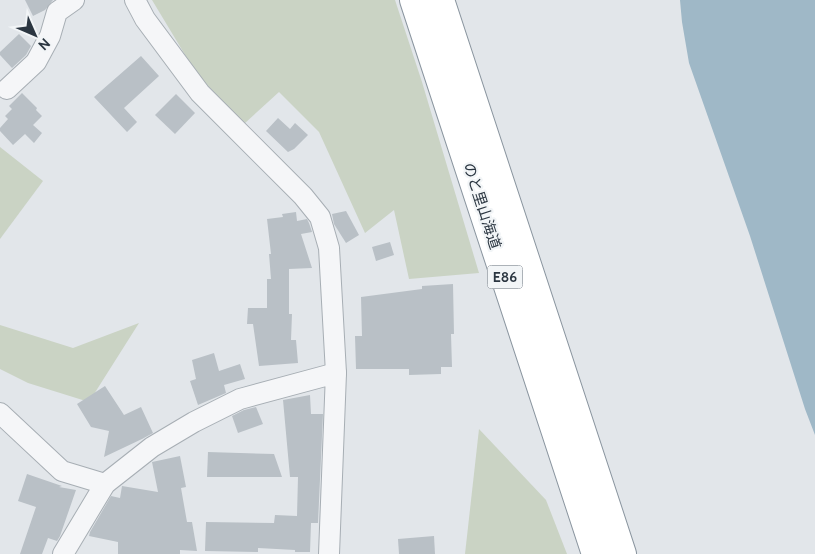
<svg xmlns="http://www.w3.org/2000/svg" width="815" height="554" viewBox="0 0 815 554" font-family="Cabin,'Noto Sans JP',sans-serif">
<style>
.green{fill:#cad3c4}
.water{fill:#9fb8c7}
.building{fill:#b9c0c6}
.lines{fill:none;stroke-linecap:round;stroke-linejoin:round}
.minor-casing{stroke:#a7aeb4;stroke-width:22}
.motorway-casing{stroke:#8a959f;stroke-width:30}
.minor{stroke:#f5f6f8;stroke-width:20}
.motorway{stroke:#fff;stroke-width:28}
.labels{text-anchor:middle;stroke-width:4.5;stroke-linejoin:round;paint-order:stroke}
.shield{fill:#f2f5f7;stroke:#676f78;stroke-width:1}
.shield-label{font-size:14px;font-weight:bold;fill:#2b3641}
.street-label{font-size:15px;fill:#2b3641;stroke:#f2f5f7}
</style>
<rect width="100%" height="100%" fill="#e2e6ea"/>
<g class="green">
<path d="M152 0H395L422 82 479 273 409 279 394 210 365 233 319 132 279 92 244 124 196 73Z"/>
<path d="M0 147 43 181 0 239Z"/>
<path d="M139 323 89 402 28 383 0 369V325L73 348Z"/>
<path d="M479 429 546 500 567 554H465Z"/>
</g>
<path class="water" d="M680 0H815V435L805 409 750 236 689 63 682 22Z"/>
<g class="building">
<path d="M25 0H53L45 10 33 16Z"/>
<path d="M19 34 31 46 26 55 12 68 0 55V52Z"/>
<path d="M141 56 159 76 124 108 137 122 127 132 94 97Z"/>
<path d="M22 93 37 108 36 110 42 116 33 125 42 133 34 143 25 134 13 145 0 131V128L8 119 5 116 12 109 9 106Z"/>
<path d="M176 94 195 113 175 134 155 115Z"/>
<path d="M278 118 290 129 295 123 308 135 294 149 288 152 266 131Z"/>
<path d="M346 211 359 235 346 243 334 224 332 214Z"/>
<path d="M296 212 297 221 307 219 309 223 312 232 301 234 312 268 289 269V314H292L291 340H296L298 363 259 366 253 324H247L248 308H267V279H271L269 254H271L267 219 283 217 282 214Z"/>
<path d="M390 242 394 255 376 261 372 247Z"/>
<path d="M453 284 454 334H451L452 367H441V374L409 375V369H356L355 336H362L361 297 422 289V286Z"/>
<path d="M214 353 219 371 240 364 245 379 224 385 226 393 198 405 190 381 196 379 192 360Z"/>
<path d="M105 386 124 415 141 407 153 433 142 439 104 457 109 431 91 427 77 404Z"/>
<path d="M310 395 311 414H323L318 523H311L310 552H295V550L258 548V552L205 551 206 522 274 523 275 515 297 516 298 477H290L283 400Z"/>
<path d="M256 407 263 424 238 433 232 416 244 410Z"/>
<path d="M208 452 274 454 282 477H207Z"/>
<path d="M180 456 186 487 181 488 187 522H192L197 551 180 550V554H118V542L89 536 90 532 111 496 120 498 122 486 158 492 152 462Z"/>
<path d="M27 474 62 486 59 487 76 490 60 536 57 541 48 538 42 554H20L36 507 18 501Z"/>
<path d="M434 536 435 554H399L398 539Z"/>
</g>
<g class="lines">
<defs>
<g id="minor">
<path d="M135 0 145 19 200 93 303 196 320 217 329 248 336 373"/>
<path d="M7 89 36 62 50 36 57 12 74 0"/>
<path d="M0 413 62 471 105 484"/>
<path d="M63 554 105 484 152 447 194 422 240 399 336 373 329 554"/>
</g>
<g id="motorway">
<path d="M414 0 596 554"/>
<path d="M440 0 622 554"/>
</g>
</defs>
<use href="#minor" class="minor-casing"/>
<use href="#motorway" class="motorway-casing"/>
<use href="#minor" class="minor"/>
<use href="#motorway" class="motorway"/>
</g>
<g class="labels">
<rect class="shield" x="487.5" y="265.5" width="35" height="23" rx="4"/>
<g class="shield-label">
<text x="505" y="282">E86</text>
</g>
<g class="street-label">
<text transform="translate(482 206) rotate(72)" y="5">のと里山海道</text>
</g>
</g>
<g transform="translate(35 35) rotate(135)" stroke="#f2f5f7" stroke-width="4" paint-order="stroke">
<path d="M0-4L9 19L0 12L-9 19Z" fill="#2b3641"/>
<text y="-8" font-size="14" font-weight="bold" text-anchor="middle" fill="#2b3641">N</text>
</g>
</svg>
